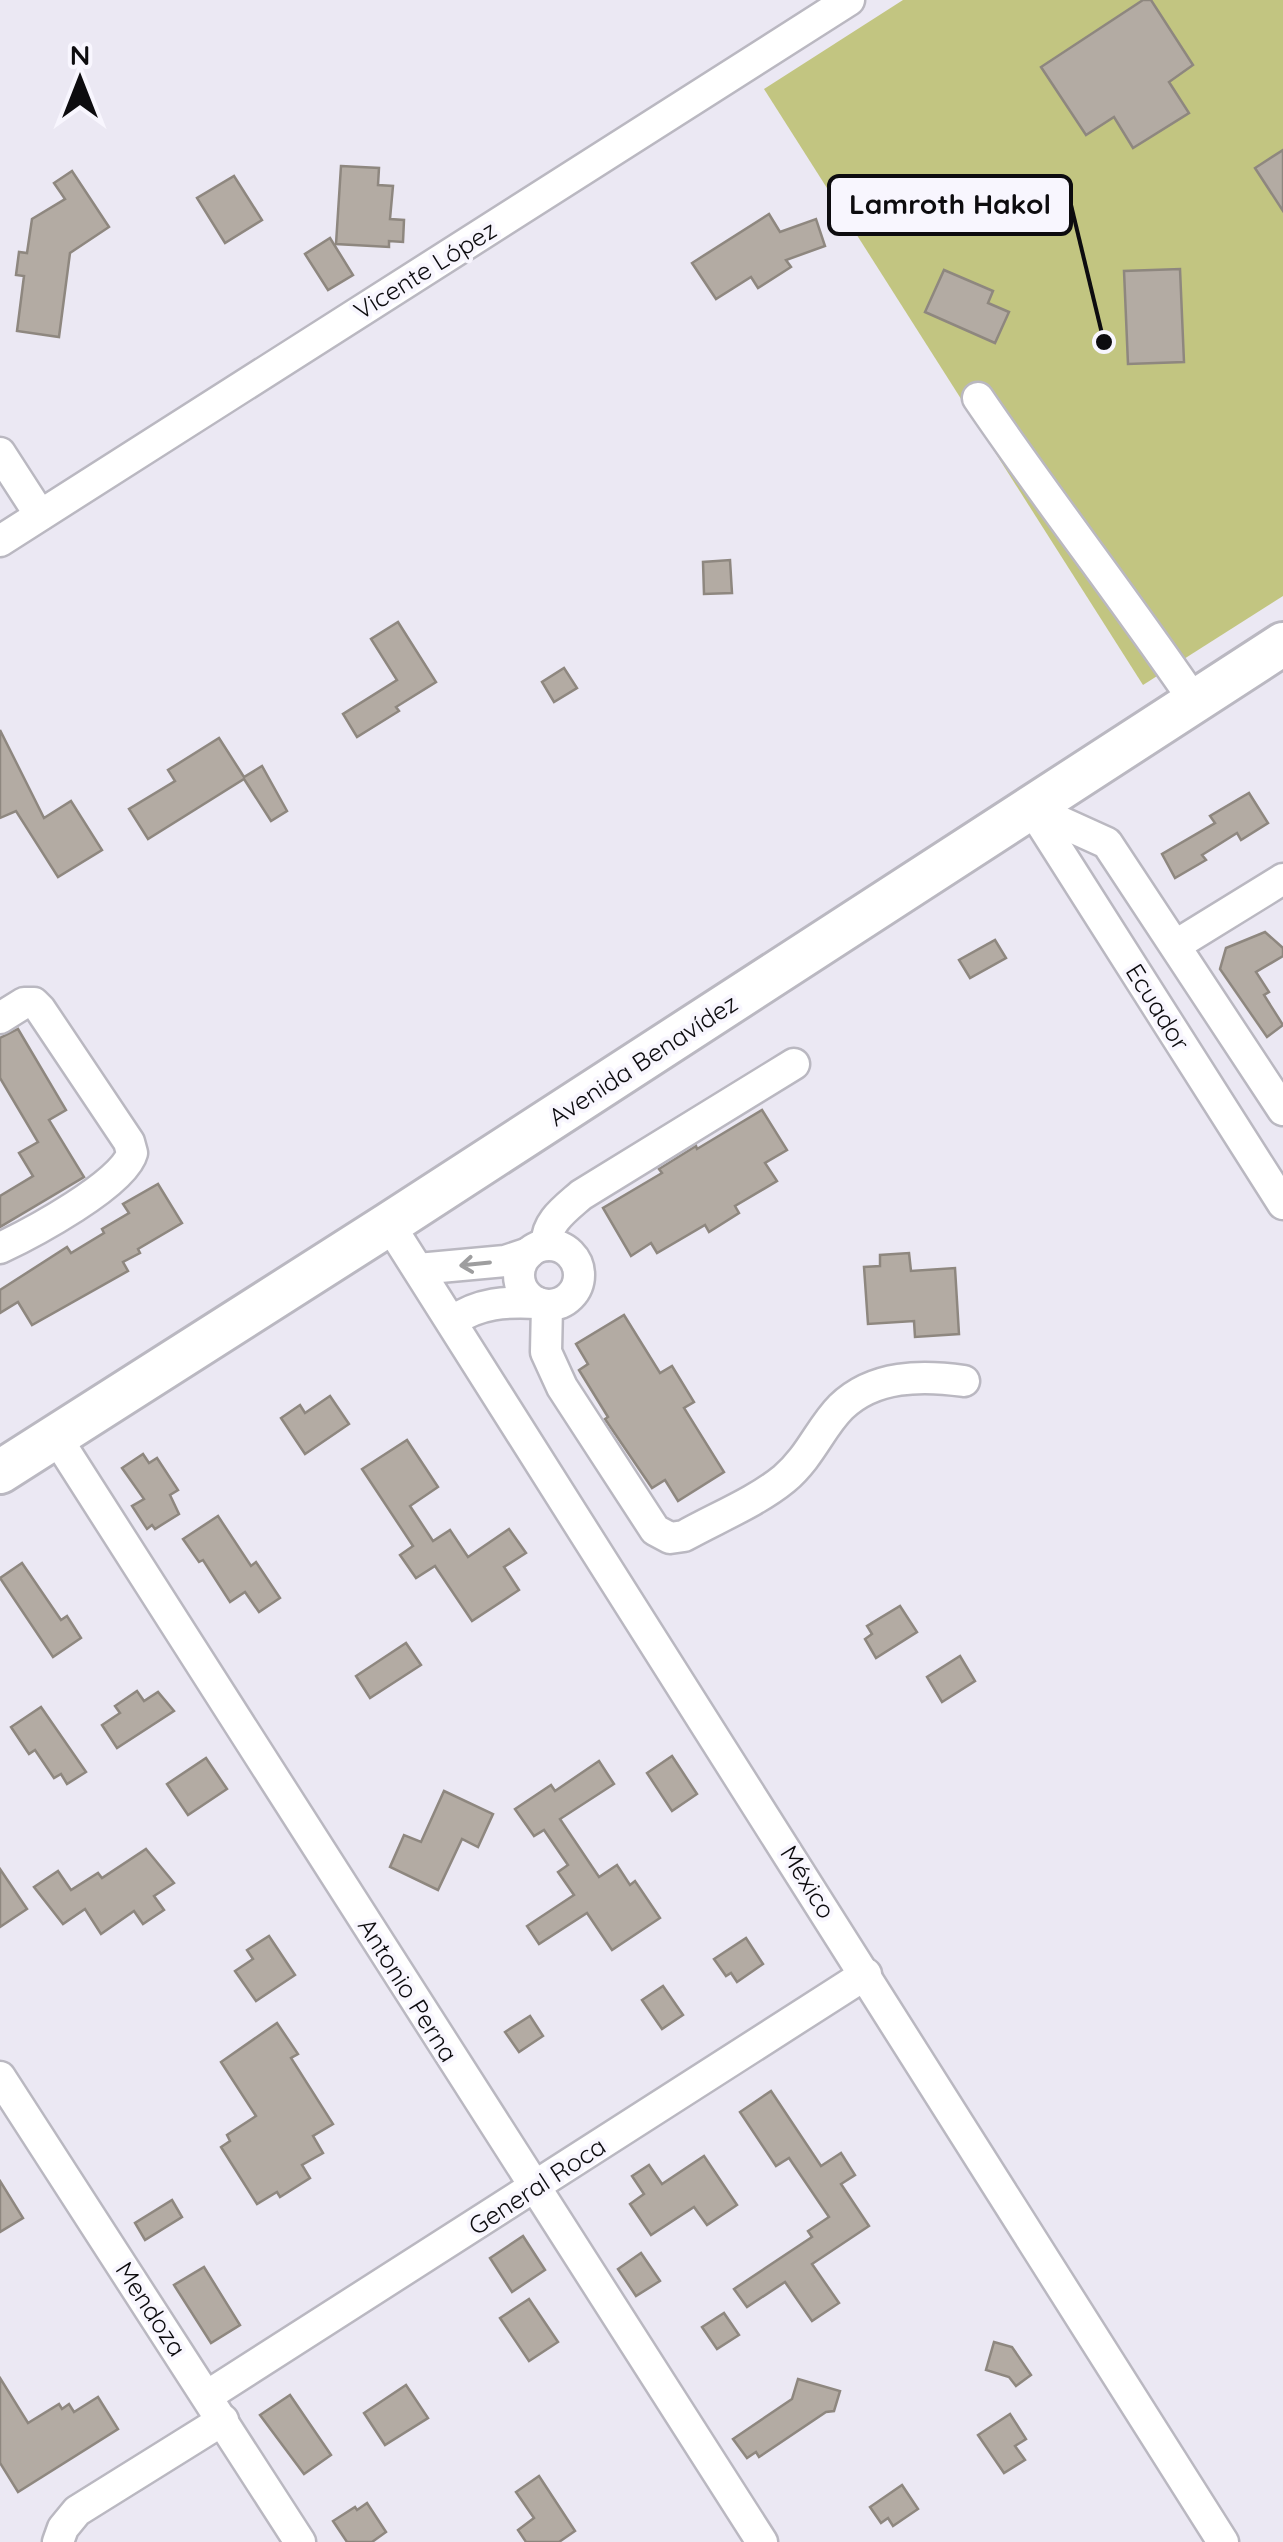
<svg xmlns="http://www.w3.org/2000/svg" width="1283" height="2542" viewBox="0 0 1283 2542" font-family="Quicksand,sans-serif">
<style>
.green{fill:#c2c581}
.building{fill:#b3aba3;stroke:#8e877f;stroke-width:2.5}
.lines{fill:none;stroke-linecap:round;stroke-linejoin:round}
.street-casing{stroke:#bab8c1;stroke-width:35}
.secondary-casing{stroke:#bab8c1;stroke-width:48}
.street{stroke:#fff;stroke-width:30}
.secondary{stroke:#fff;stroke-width:42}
.oneway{stroke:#9e9e9f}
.labels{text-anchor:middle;stroke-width:8;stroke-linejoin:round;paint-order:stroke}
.street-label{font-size:25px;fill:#0d0c0f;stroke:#f8f6fe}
.leader{fill:none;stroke:#0d0c0f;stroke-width:4}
.callout-dot{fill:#0d0c0f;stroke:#f8f6fe;stroke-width:4}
.callout{fill:#f8f6fe;stroke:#0d0c0f;stroke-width:4}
.callout-label{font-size:28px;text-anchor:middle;font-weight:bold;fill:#0d0c0f}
</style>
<rect width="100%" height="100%" fill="#ebe8f3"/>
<path class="green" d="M903 0H1283V596L1143 685 764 89Z"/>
<g class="building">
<path d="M1143 0H1151L1193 65 1169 82 1189 113 1133 148 1114 117 1086 135 1041 67Z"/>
<path d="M1283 150V211L1255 168Z"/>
<path d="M341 166 379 168 378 185 393 186 390 219 404 220 403 242 389 241V247L336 244Z"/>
<path d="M72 171 109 227 70 253 59 337 17 331 24 276 16 275 19 252 27 253 32 219 65 199 54 183Z"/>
<path d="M234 176 262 220 225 243 197 198Z"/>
<path d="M769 214 780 232 816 219 825 246 786 260 791 267 758 288 751 277 716 299 692 263Z"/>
<path d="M330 238 353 275 328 290 305 254Z"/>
<path d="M1180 269 1184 362 1128 364 1124 271Z"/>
<path d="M944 270 993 291 988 303 1009 312 995 343 925 312Z"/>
<path d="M730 560 732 593 704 594 703 562Z"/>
<path d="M398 622 436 682 396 707 399 711 357 737 343 714 397 680 371 639Z"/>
<path d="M564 668 577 688 554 702 542 682Z"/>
<path d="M0 730 44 818 71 801 102 850 58 877 16 811 0 818Z"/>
<path d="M219 738 244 777 262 766 287 811 271 821 244 779 148 839 129 809 175 781 168 770Z"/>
<path d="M1249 793 1268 823 1241 840 1237 833 1202 855 1206 860 1175 878 1162 854 1215 823 1210 816Z"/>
<path d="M1265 932 1283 948V956L1256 972 1269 992 1264 995 1283 1025 1267 1037 1220 969 1226 948Z"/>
<path d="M995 940 1006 958 970 978 959 960Z"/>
<path d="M18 1029 66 1110 49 1120 84 1177 0 1227V1196L33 1176 19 1153 38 1142 0 1078V1038Z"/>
<path d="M762 1110 787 1150 765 1163 777 1181 735 1206 739 1213 709 1232 705 1225 657 1253 651 1243 631 1256 603 1208 662 1173 659 1169 696 1146 697 1149Z"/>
<path d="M158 1184 182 1223 138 1249 140 1253 123 1262 128 1271 32 1325 18 1302 0 1313V1290L67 1247 71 1253 104 1233 102 1229 129 1213 123 1204Z"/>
<path d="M909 1253 911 1271 955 1268 959 1334 915 1337 914 1321 868 1324 864 1267 880 1266V1255Z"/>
<path d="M624 1315 660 1373 672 1366 694 1402 684 1408 724 1472 678 1501 665 1480 652 1488 605 1419 608 1417 579 1370 588 1364 576 1344Z"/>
<path d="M330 1396 349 1424 305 1454 281 1418 300 1405 305 1413Z"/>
<path d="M407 1440 438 1487 410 1506 433 1541 450 1530 468 1557 509 1529 526 1553 504 1567 519 1590 472 1621 435 1566 416 1578 400 1555 413 1546 362 1469Z"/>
<path d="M143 1454 149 1463 157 1458 178 1490 170 1495 179 1514 155 1529 152 1525 147 1529 132 1506 144 1499 122 1468Z"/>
<path d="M218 1516 251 1566 256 1562 280 1598 259 1612 245 1592 230 1602 203 1560 199 1562 183 1539Z"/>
<path d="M22 1563 61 1620 67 1616 81 1638 53 1657 0 1578Z"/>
<path d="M900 1606 917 1632 876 1658 865 1639 872 1634 867 1626Z"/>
<path d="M406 1643 421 1665 370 1698 356 1676Z"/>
<path d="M960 1656 975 1681 942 1702 927 1677Z"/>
<path d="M137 1691 144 1701 158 1692 174 1711 117 1748 102 1725 120 1713 115 1706Z"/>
<path d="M41 1707 86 1772 67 1784 61 1774 54 1778 35 1750 29 1754 11 1727Z"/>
<path d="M672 1756 697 1794 672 1811 647 1773Z"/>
<path d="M206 1758 227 1789 188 1815 167 1784Z"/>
<path d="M599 1761 614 1784 560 1819 599 1877 617 1865 630 1885 635 1881 660 1918 612 1950 587 1913 539 1944 527 1926 574 1895 558 1872 568 1865 544 1830 534 1836 515 1809 551 1785 555 1791Z"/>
<path d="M444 1791 493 1814 478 1847 462 1839 438 1890 390 1867 404 1835 421 1842Z"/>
<path d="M146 1849 174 1883 154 1896 164 1910 143 1924 134 1911 101 1934 85 1909 63 1924 34 1887 58 1871 71 1890 98 1873 102 1878Z"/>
<path d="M0 1869 27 1909 0 1927Z"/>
<path d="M269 1936 295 1975 256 2001 235 1971 253 1959 247 1950Z"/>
<path d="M746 1938 763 1964 737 1982 731 1973 726 1976 714 1959Z"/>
<path d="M663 1986 683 2015 662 2029 642 2000Z"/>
<path d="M530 2016 543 2036 519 2052 505 2032Z"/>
<path d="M277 2023 298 2054 291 2058 333 2124 313 2136 323 2153 302 2165 310 2178 280 2197 277 2192 257 2204 221 2147 230 2141 227 2135 256 2116 221 2062Z"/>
<path d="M771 2091 821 2166 841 2153 855 2175 841 2184 869 2226 812 2264 839 2303 812 2321 785 2282 747 2307 734 2289 812 2237 808 2231 829 2217 789 2158 776 2166 740 2112Z"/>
<path d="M704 2156 737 2205 707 2225 694 2207 651 2235 630 2204 644 2194 632 2176 649 2165 662 2184Z"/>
<path d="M0 2181 23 2218 0 2232Z"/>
<path d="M172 2200 182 2217 145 2240 135 2223Z"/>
<path d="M523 2236 545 2270 512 2292 490 2258Z"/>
<path d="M641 2253 660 2281 636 2296 618 2269Z"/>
<path d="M204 2267 240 2325 211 2343 174 2285Z"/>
<path d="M529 2299 558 2342 529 2361 500 2318Z"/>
<path d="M724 2313 739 2335 717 2349 702 2327Z"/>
<path d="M994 2342 1012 2347 1031 2375 1016 2386 1009 2377 986 2370Z"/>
<path d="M0 2378 28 2423 59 2404 62 2409 69 2404 74 2412 98 2397 118 2429 18 2492 0 2463Z"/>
<path d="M798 2379 840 2391 834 2411 826 2412 759 2457 756 2452 747 2458 733 2439 792 2399Z"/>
<path d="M406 2385 428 2418 385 2445 364 2413Z"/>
<path d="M290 2395 331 2455 304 2474 260 2415Z"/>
<path d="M1010 2414 1026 2439 1015 2446 1025 2460 1004 2473 978 2435Z"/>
<path d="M539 2476 575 2531 559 2542H526L518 2530 534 2518 516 2492Z"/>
<path d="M902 2485 918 2509 893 2526 888 2518 881 2523 870 2507Z"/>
<path d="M367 2503 386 2532 372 2542H347L333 2521 355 2507 357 2510Z"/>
</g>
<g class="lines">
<defs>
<g id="street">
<path d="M978 398C1048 501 1125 599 1195 702"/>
<path d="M0 453 40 515"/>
<path d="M0 541 849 0"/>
<path d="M1032 809 1283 1204"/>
<path d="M1032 809 1107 843 1283 1110"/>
<path d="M1176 945 1283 879"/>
<path d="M0 1018 24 1003H34L40 1009 129 1142 132 1153C124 1184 30 1234 0 1248"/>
<path d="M389 1224 1223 2542"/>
<path d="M547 1245C545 1223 565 1209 581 1195L794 1064"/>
<circle cx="549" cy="1275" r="30"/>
<path d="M418 1269 505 1261 529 1253"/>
<path d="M547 1305 546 1352 562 1387 655 1530 670 1538 684 1536C716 1518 756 1502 784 1479 811 1456 820 1428 841 1407 874 1375 922 1375 964 1381"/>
<path d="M453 1321C478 1303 507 1301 538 1303"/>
<path d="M56 1437 762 2542"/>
<path d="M0 2077 300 2542"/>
<path d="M207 2396 866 1974"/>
<path d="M58 2542 63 2528 77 2511 223 2420"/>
</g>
<path id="secondary" d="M0 1472 389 1224 1283 644"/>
</defs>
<use href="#street" class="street-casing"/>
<use href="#secondary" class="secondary-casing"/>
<use href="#street" class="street"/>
<use href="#secondary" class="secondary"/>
</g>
<defs><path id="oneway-shaft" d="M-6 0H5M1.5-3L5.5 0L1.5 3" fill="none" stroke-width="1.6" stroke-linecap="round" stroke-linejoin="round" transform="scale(2.5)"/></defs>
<use class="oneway" href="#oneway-shaft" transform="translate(475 1264) rotate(174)"/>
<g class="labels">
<g class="street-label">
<text transform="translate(425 270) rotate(-32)" y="9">Vicente López</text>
<text transform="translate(1158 1007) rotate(58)" y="9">Ecuador</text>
<text transform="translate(643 1060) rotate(-33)" y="9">Avenida Benavídez</text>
<text transform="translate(808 1882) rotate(58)" y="9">México</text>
<text transform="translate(408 1990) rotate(58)" y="9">Antonio Perna</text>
<text transform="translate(537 2186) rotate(-33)" y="9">General Roca</text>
<text transform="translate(151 2309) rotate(57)" y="9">Mendoza</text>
</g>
</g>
<path class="leader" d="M1104 342L1071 205"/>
<circle class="callout-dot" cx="1104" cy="342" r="10"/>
<rect class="callout" x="829" y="176" width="242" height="58" rx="10"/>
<g class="callout-label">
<text x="950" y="214">Lamroth Hakol</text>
</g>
<g transform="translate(80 80)" stroke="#f8f6fe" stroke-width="8" paint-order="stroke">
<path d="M0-8L18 38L0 25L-18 38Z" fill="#0d0c0f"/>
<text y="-15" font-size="28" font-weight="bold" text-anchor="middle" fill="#0d0c0f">N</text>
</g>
</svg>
